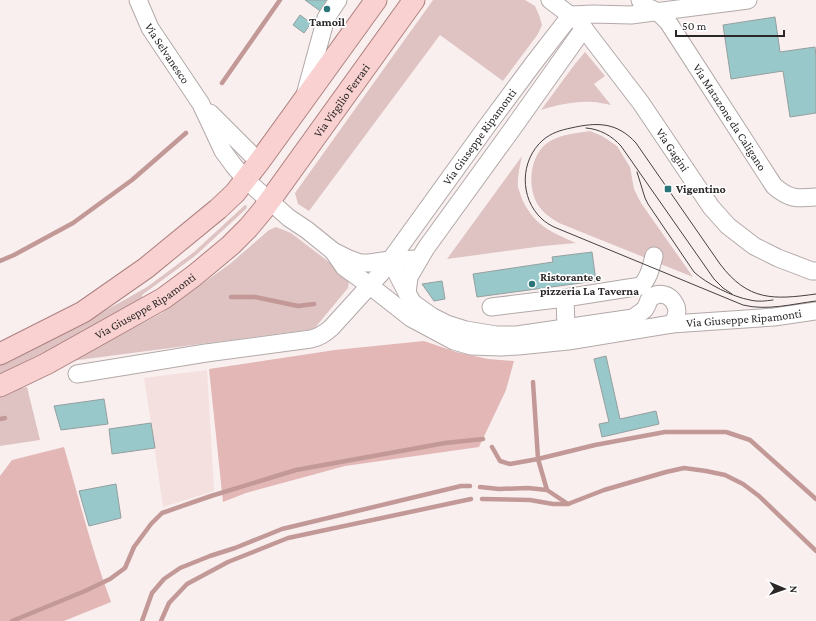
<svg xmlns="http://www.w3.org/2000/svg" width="816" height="621" viewBox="0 0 816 621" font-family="'Crimson Pro',serif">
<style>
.built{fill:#f3e0df}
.green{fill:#dec3c2}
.forest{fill:#e2b7b6}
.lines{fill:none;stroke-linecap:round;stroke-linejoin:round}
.stream{stroke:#c39998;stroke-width:4.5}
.building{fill:#98c8ca;stroke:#959f9f}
.minor-casing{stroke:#b2a9a8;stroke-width:19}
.major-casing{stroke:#ae8281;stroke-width:23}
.minor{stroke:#fff;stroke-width:17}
.major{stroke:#f8d1d0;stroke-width:21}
.tram{stroke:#454040;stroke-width:1}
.poi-dot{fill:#2b7579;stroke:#fff;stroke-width:1.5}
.labels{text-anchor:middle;stroke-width:3.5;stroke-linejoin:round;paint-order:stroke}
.poi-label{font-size:12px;font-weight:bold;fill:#2b2727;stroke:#fff;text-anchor:start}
.street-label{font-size:12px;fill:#2b2727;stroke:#fff}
</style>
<rect width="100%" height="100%" fill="#f9efef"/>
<path class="built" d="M207 370 214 491 163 507 151 423 144 378Z"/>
<g class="green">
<path d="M433 0H525L535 6 539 15 542 25 538 34 503 81 440 35 309 211 298 204 295 193Z"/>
<path d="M585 52 605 76 594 84 611 105C605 104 598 102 592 102 574 101 558 105 541 110L575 64Z"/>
<path d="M590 131 602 136 617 146 630 167 634 189 641 203 693 277 559 223C551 218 543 213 538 205 526 186 530 151 552 140 564 134 577 133 590 131Z"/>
<path d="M522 156C520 166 517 177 518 187 520 193 522 200 525 205 538 228 554 233 576 243L543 246 447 259Z"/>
<path d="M245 205 247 206 246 209 195 256 142 295V300L103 323 0 374V365L66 332 119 303 147 287 166 273 194 252Z"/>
<path d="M276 227 291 233 346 275 349 282 348 288 314 329 71 361 162 313 231 263 269 230Z"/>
<path d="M27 387 40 440 0 446V394L10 390Z"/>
</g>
<g class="forest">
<path d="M424 341 456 352 488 359 514 361 506 390 479 447 345 466 246 493 223 502 209 369 335 350Z"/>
<path d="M64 447C79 499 92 551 111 602L64 621H0V476L12 460Z"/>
</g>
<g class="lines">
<g class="stream">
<path d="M222 83 280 0"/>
<path d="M0 261 14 255 73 223 132 180 186 133"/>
<path d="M231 297H255L298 306 314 304"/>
<path d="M533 382 538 459 547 490"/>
<path d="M0 419 5 418"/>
<path d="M492 447 500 461 510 464 538 459 595 445 665 432H726L750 440 816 499"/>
<path d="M480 487 499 489 528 488 547 490 568 504"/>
<path d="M482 499 530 500 553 504H568L604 490 666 472 684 468 706 471 725 475 743 484 759 496 816 551"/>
<path d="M12 621 85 591 110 579 125 568 134 547 151 524 162 513 211 496 296 470 445 443 483 439"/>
<path d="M142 621 152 593 164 579 180 568 210 556 235 548 282 529 461 486H470"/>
<path d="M161 621 169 603 187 584 228 562 288 538 471 499"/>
</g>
</g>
<g class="building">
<path d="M305 0H343L330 18Z"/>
<path d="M300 15 311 23 304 33 293 25Z"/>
<path d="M775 17 780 52 815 47 816 56V113L790 117 783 71 731 79 723 25Z"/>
<path d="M592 252 596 281 477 297 473 274 553 262 552 257Z"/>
<path d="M442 281 445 299 434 301 422 284Z"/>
<path d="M606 356 620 419 656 411 659 424 602 437 599 424 609 422 594 359Z"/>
<path d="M104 399 108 424 61 430 54 406Z"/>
<path d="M151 423 155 448 112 454 109 429Z"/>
<path d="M116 484 121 518 89 526 79 491Z"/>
</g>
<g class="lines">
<defs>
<g id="minor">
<path id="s1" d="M138 0 150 28 201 104 223 151 234 166 246 180 289 218 307 230 333 251 349 259 360 263H369L390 260 419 259"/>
<path id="s2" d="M550 0 579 22 641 103 711 207 728 226 754 246 778 258 812 271H816"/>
<path id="s3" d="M640 0 643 5 658 12 668 22 774 186C789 199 797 199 816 197"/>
<path d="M571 15 593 14 631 15 748 0"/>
<path d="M305 95 326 18 338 0"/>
<path d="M210 113 259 162"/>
<path id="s4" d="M333 251 344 267 369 285 411 318 454 341 471 346 501 347 518 346 568 341 672 324 774 317 816 311"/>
<path d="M390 260 407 293 413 303 431 316 447 324 466 330 496 335H517L633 318C637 315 642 312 645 309 647 306 648 303 649 300 657 290 670 294 675 304 679 311 676 318 672 324"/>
<path d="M407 293 409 277 426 248 513 128 584 28"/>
<path d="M565 298 566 327 568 338"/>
<path d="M491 307 565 298 641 286C649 278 651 267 654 256"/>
<path id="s5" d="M77 374 206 353 311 339C320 337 325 333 331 328L381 273 487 126 533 64 571 15"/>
</g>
<g id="major">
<path d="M0 354 83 312 146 268 218 209 235 193 259 162 376 0"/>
<path id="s6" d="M0 386 46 364 164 298 195 275 231 245 248 228 263 210 414 0"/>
</g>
</defs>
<use href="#minor" class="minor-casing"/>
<use href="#major" class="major-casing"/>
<use href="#minor" class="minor"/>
<use href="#major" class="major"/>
<g class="tram">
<path d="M586 128C600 129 612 136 621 146L714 279 723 288 732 294"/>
<path d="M637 172 645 198 648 204 694 272C707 284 733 297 750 300 758 302 765 301 773 300"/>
<path d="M816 294C773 300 748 301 720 264L636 143C617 122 597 122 571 128 561 130 551 133 543 140 520 160 519 198 542 219 545 222 550 225 554 227L743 305C767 311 792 304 816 301"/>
</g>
</g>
<g class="poi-dot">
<circle cx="327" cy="9" r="4"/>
<rect x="664" y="185" width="8" height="8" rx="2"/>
<circle cx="532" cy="284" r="4"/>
</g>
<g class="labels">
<g class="poi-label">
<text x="327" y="26" text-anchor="middle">Tamoil</text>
<text x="676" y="193">Vigentino</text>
<text x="540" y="281">Ristorante e<tspan x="540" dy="14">pizzeria La Taverna</tspan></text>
</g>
<g class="street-label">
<text dy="4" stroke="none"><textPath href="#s1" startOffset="61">Via Selvanesco</textPath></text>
<text dy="4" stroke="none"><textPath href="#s6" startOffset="454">Via Virgilio Ferrari</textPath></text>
<text dy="4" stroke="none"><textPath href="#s3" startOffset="150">Via Matazone da Caligano</textPath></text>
<text dy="4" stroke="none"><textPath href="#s5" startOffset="502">Via Giuseppe Ripamonti</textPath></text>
<text dy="4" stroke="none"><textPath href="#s2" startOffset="195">Via Gagini</textPath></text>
<text dy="4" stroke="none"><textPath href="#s6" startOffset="166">Via Giuseppe Ripamonti</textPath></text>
<text dy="4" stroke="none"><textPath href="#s4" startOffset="445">Via Giuseppe Ripamonti</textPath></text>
</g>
</g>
<g transform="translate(784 589) rotate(92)" stroke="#ffffff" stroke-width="3" paint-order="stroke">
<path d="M0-3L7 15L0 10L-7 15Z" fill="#2b2727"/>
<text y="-6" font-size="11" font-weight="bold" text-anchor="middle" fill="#2b2727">N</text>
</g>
<path d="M676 30v6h108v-6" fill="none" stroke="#2b2727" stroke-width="2"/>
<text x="682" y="30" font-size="12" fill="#2b2727" stroke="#ffffff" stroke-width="3" paint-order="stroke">50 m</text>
</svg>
